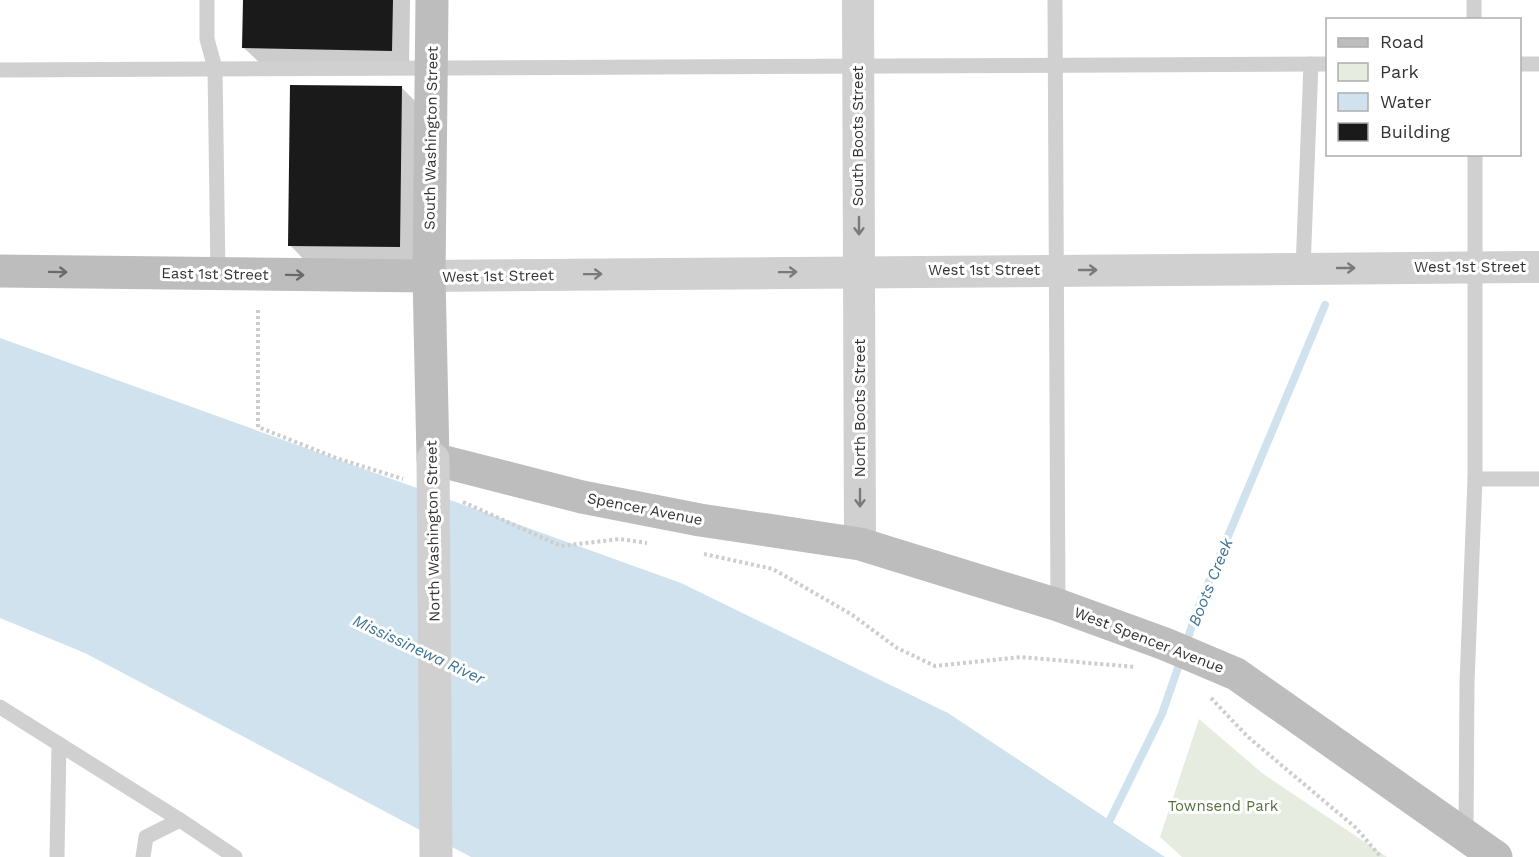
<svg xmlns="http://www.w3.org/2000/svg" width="1539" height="857" viewBox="0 0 1539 857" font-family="'Work Sans',sans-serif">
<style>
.green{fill:#e6ecdf}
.water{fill:#cfe2ee}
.shadow{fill:#0003}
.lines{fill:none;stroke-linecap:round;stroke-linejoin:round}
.stream{stroke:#cfe2ee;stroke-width:8}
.building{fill:#1a1a1a}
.path{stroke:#cdcdcd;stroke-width:4;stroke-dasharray:3 3;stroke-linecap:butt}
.service{stroke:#d0d0d0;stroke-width:15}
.minor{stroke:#d0d0d0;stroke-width:32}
.secondary{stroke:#bdbdbd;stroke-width:33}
.tertiary-bridge{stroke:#d0d0d0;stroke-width:33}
.oneway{stroke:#7a7a7a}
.oneway2{stroke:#6a6a6a}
.labels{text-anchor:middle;stroke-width:6;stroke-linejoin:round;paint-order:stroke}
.street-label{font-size:15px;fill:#333;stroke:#fff}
.park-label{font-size:15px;fill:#56703f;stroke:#fff}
.water-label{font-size:16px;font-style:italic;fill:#3f7597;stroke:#fff}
</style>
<rect width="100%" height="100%" fill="#fff"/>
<path class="green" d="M1199 719 1262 773 1387 857H1182L1160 837Z"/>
<path class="water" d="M0 338 681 583 948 713 1165 857H471L85 653 0 618Z"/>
<g class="shadow">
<path d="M245 0H410L409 68 262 65 244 48Z"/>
<path d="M401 87 419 105 417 264 307 263 290 245Z"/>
</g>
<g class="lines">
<g class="stream">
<path d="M1185 646 1200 603 1325 305"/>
<path d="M1105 830 1162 714 1181 659"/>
</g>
</g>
<g class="building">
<path d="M243 0H393L392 51 242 48Z"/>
<path d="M290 85 402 86 400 247 288 246Z"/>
</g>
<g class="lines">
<g class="path">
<path d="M258 310V427L336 458 403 479"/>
<path d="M463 502 561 546 620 539 647 543"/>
<path d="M704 554 773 569 851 614 897 648 935 666 1021 657 1135 667"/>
<path d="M1211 698 1248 737 1355 827 1381 857"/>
</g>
<g class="service">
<path d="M207 0V39L215 68 218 274"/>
<path d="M1055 0 1058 605"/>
<path d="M1474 0V20"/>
<path d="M1520 64H1539"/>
<path d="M0 70 1328 64"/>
<path d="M1303 269 1311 64"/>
<path d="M1475 479H1539"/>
<path d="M0 707 180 820"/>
<path d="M1466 835 1467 683 1475 479V154"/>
<path d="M57 857 59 744"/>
<path d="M143 857 146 837 180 820 235 857"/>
</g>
<g class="minor">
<path d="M858 0 860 544"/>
<path d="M429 276 1539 267"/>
</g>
<g class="secondary">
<path d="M432 0 429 276 433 459 582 497 700 520 860 544 1058 605 1165 644 1236 674 1496 857"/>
<path d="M0 271 429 276"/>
</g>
<path class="tertiary-bridge" d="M433 459 436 857"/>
</g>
<defs><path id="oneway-shaft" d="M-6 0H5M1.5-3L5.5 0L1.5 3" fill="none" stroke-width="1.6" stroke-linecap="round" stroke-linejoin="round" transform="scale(1.5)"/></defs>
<g class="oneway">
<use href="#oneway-shaft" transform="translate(859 226) rotate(90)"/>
<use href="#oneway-shaft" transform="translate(1346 268)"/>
<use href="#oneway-shaft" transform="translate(1088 270)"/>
<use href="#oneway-shaft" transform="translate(788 272) rotate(-1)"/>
<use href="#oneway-shaft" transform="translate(593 274) rotate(-1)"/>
<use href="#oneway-shaft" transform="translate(860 498) rotate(90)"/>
</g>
<g class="oneway2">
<use href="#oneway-shaft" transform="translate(58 272) rotate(1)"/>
<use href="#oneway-shaft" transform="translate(295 275) rotate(1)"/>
</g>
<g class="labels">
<g class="street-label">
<text transform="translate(858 136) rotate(-90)" y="5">South Boots Street</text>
<text transform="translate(431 138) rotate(-89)" y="5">South Washington Street</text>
<text x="1470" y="272">West 1st Street</text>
<text x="984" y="275">West 1st Street</text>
<text transform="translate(215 274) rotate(1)" y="5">East 1st Street</text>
<text transform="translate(498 276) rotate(-1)" y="5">West 1st Street</text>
<text transform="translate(860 408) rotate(-90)" y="5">North Boots Street</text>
<text transform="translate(645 509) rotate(11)" y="5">Spencer Avenue</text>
<text transform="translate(433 531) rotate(-91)" y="5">North Washington Street</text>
<text transform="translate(1149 640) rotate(21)" y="5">West Spencer Avenue</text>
</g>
<g class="park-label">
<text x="1223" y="811">Townsend Park</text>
</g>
<g class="water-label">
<text transform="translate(1210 582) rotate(-68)" y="6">Boots Creek</text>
<text transform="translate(419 649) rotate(25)" y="6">Mississinewa River</text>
</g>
</g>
<rect x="1326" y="18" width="195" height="138" fill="#ffffff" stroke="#adadad" stroke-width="1.5"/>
<rect x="1338" y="38" width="30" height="9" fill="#bdbdbd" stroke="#adadad" stroke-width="1.5"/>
<text x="1380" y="48" font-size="18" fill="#333333">Road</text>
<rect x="1338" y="63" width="30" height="18" fill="#e6ecdf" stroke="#adadad" stroke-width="1.5"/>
<text x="1380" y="78" font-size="18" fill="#333333">Park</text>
<rect x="1338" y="93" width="30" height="18" fill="#cfe2ee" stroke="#adadad" stroke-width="1.5"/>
<text x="1380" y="108" font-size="18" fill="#333333">Water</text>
<rect x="1338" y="123" width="30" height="18" fill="#1a1a1a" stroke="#adadad" stroke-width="1.5"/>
<text x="1380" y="138" font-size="18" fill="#333333">Building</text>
</svg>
